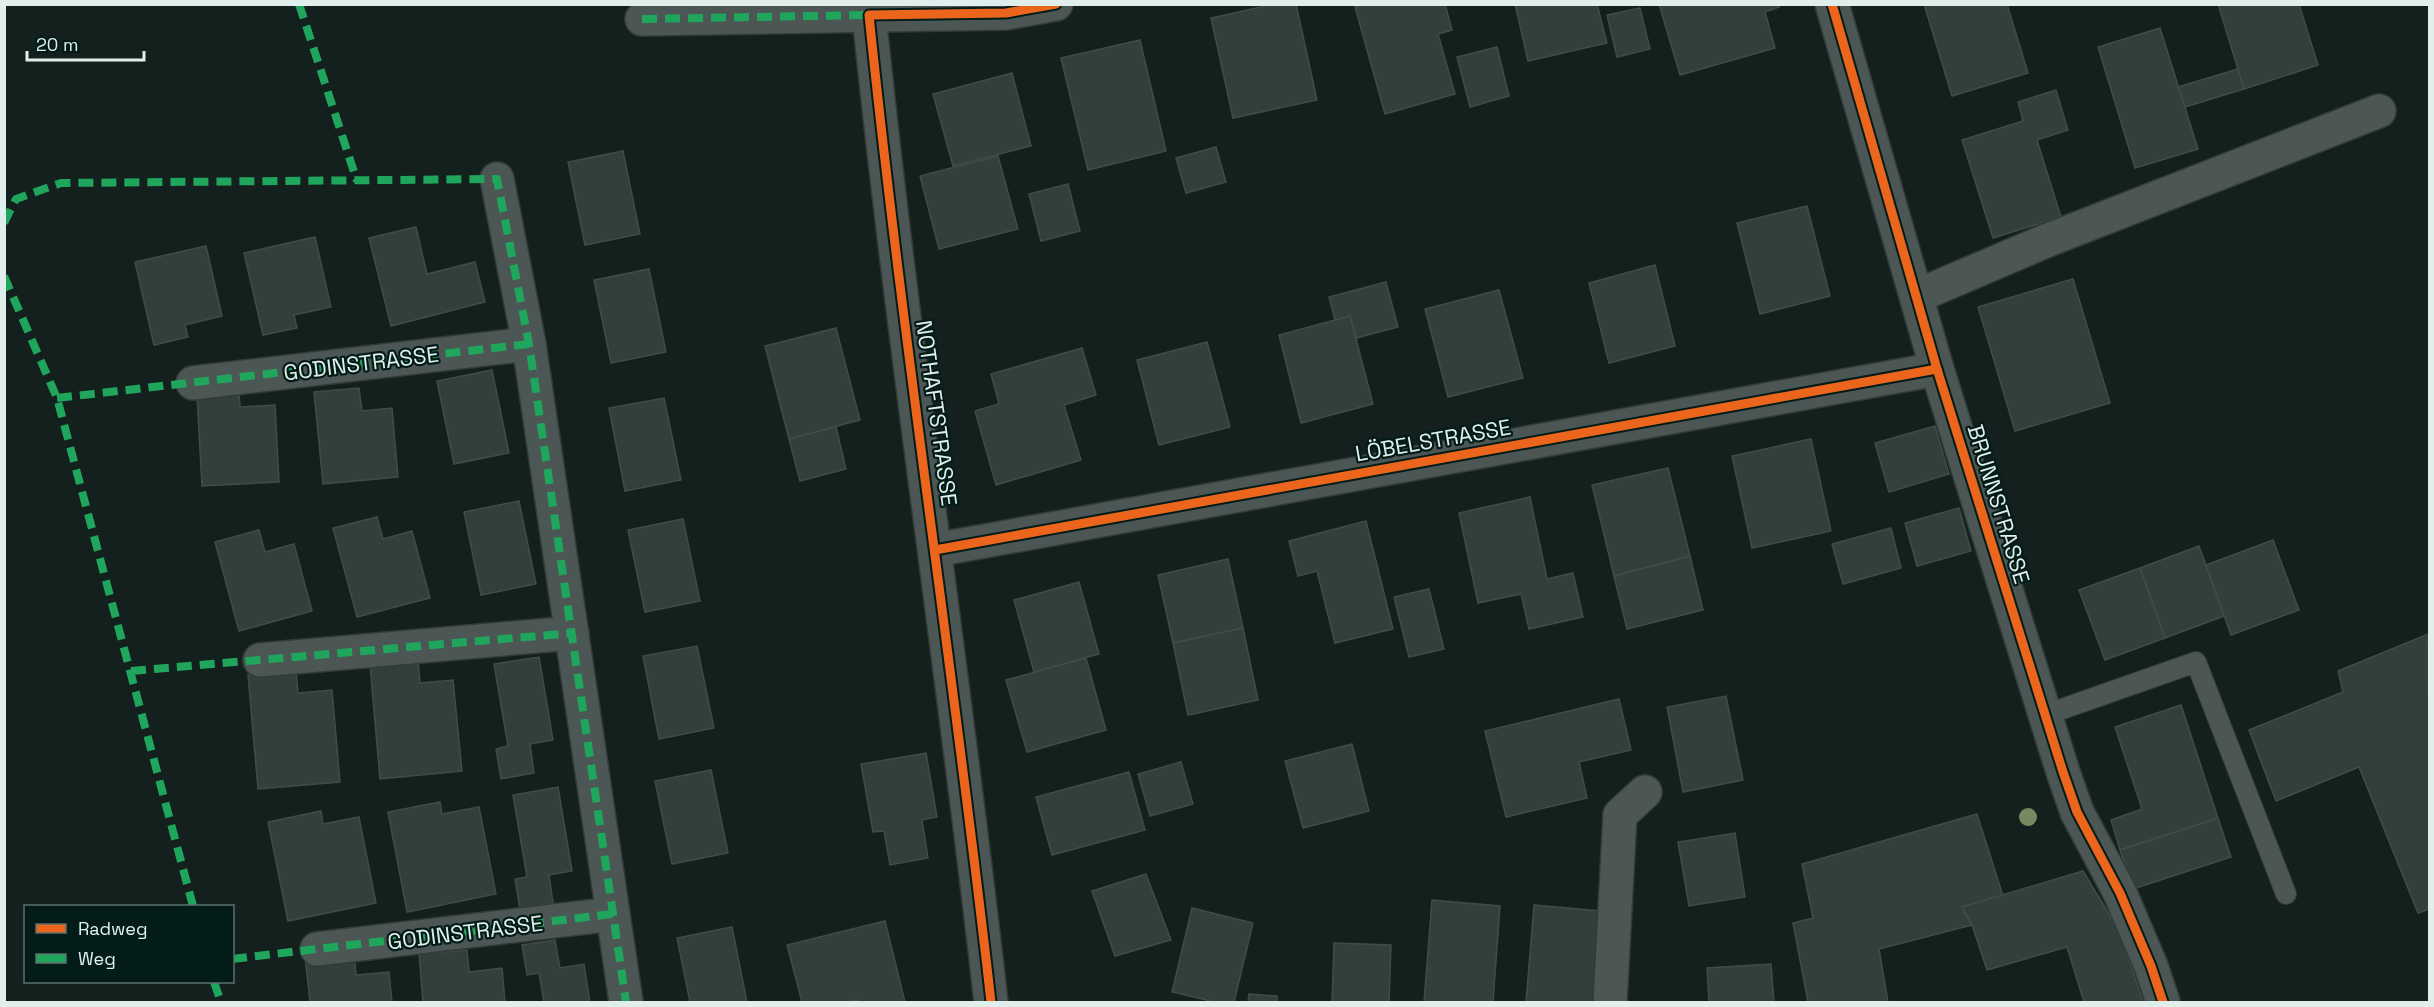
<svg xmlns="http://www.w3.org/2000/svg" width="2434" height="1007" viewBox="0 0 2434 1007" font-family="'Space Grotesk',sans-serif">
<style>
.building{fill:#32403b;stroke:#414c48;stroke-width:1.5}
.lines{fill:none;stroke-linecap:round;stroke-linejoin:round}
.service-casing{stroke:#313b39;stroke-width:22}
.minor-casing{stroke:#313b39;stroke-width:36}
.tertiary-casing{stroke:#313b39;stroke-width:36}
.service{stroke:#4c5654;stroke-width:20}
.minor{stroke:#4c5654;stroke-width:33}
.tertiary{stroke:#4c5654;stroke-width:33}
.quiet{stroke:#20a55d;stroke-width:8;stroke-dasharray:15 8;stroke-linecap:butt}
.cycleway-casing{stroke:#041c18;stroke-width:13}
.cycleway{stroke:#eb651d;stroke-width:9}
.tree{fill:#758962}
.labels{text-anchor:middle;stroke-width:4.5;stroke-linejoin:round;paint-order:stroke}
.street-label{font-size:22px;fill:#e0efeb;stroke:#041c18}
</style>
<rect width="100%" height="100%" fill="#13201e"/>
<g class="building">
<path d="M1274 4H1296L1317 100 1233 118 1211 18Z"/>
<path d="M1365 4H1445L1452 30 1438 34 1455 94 1385 114 1355 7Z"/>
<path d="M1515 4H1597L1607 43 1528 61Z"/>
<path d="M1659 4H1779V7L1765 12 1775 48 1680 75Z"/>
<path d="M1924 4H2007L2028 73 1952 96Z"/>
<path d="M2218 4H2299L2318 65 2244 89Z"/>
<path d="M1640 8 1650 49 1617 57 1607 15Z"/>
<path d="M2160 28 2198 149 2135 168 2098 47Z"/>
<path d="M1140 40 1166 151 1088 170 1061 58Z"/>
<path d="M1497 47 1509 96 1470 107 1457 57Z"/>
<path d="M2238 69 2244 89 2185 107 2178 87Z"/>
<path d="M1012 73 1031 146 953 166 933 94Z"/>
<path d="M2056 90 2068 130 2037 140 2061 217 1993 238 1962 140 2023 121 2018 102Z"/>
<path d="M1216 147 1226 182 1186 193 1176 158Z"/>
<path d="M623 151 640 234 585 245 568 162Z"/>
<path d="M998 156 1018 229 939 249 920 176Z"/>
<path d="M1068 184 1080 231 1041 241 1029 194Z"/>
<path d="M1807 206 1830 296 1760 314 1737 223Z"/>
<path d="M416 227 427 274 475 262 485 302 391 326 369 238Z"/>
<path d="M315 237 331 307 294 315 297 328 263 335 244 253Z"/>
<path d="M206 246 222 316 185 325 188 337 154 345 135 262Z"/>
<path d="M1655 265 1675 346 1609 363 1589 283Z"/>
<path d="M649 269 666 352 611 363 594 280Z"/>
<path d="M2073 279 2110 403 2015 431 1978 307Z"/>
<path d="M1386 282 1398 327 1356 338 1350 316 1335 320 1329 297Z"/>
<path d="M1499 290 1523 378 1448 397 1425 309Z"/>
<path d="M1350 316 1373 404 1301 423 1279 335Z"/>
<path d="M836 328 860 420 789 439 765 346Z"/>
<path d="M1207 342 1230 427 1159 445 1137 360Z"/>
<path d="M1082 348 1096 395 1064 405 1081 460 996 485 975 411 999 404 991 374Z"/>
<path d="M492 370 509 453 454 464 437 381Z"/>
<path d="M359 388 362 411 392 408 398 477 323 484 314 392Z"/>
<path d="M239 392 240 407 275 405 279 482 202 486 197 395Z"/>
<path d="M664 398 681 480 625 491 609 408Z"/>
<path d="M1935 426 1949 474 1889 492 1875 443Z"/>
<path d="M836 427 846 469 800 481 789 439Z"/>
<path d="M1811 439 1831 531 1752 548 1732 456Z"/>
<path d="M1668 468 1690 556 1614 576 1592 485Z"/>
<path d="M1530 497 1547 579 1573 573 1583 617 1529 629 1521 594 1478 603 1459 513Z"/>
<path d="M519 501 536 584 481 595 464 512Z"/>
<path d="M1959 508 1971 551 1917 566 1905 523Z"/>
<path d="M377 517 383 539 412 531 430 598 357 617 333 528Z"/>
<path d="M683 519 700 601 645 612 628 530Z"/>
<path d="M1366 521 1393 629 1335 643 1317 571 1298 576 1289 541Z"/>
<path d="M1891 528 1901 568 1843 584 1832 544Z"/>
<path d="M259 530 265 552 294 544 312 611 239 631 215 542Z"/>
<path d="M2273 540 2299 610 2231 635 2206 565Z"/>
<path d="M2199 546 2224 616 2165 638 2140 568Z"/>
<path d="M1690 556 1703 610 1627 629 1614 576Z"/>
<path d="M1228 559 1243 628 1173 643 1158 575Z"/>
<path d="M2140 568 2165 638 2105 660 2079 590Z"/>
<path d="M1079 582 1099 654 1034 672 1014 600Z"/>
<path d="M1429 589 1444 649 1409 657 1394 597Z"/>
<path d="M1243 628 1258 700 1188 715 1173 643Z"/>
<path d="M2428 634 2430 909 2418 913 2359 767 2276 801 2249 730 2343 692 2338 671Z"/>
<path d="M697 646 714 728 659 739 643 656Z"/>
<path d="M539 657 553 740 530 744 534 773 501 779 496 749 508 746 494 664Z"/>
<path d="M1086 658 1106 730 1027 752 1006 680Z"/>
<path d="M418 661 420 683 453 680 462 771 380 779 370 665Z"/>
<path d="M296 671 298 693 332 690 340 782 258 789 248 675Z"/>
<path d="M1726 696 1743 780 1683 792 1667 707Z"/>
<path d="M1619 699 1631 750 1579 762 1587 798 1506 817 1485 731Z"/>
<path d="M2181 705 2218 818 2120 850 2111 820 2142 809 2115 727Z"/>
<path d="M1352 744 1369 811 1303 828 1285 761Z"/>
<path d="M926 753 937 817 922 820 928 858 890 865 884 831 873 832 861 764Z"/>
<path d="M1181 762 1193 804 1150 816 1138 774Z"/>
<path d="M711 770 728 853 672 864 655 781Z"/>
<path d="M1129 772 1145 830 1052 855 1036 797Z"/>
<path d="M558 787 572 871 549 875 553 903 520 909 515 879 527 877 513 795Z"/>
<path d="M440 802 442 814 479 807 496 894 407 912 388 812Z"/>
<path d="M321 811 323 824 359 817 376 903 288 921 268 822Z"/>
<path d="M1977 814 2003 896 1962 907 1972 925 1879 949 1888 1002H1808L1793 923 1813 918 1802 864Z"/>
<path d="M2218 818 2231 857 2133 889 2120 850Z"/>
<path d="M1735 833 1745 897 1689 906 1678 842Z"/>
<path d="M2083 871 2120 932 2143 1002H2084L2067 947 1987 970 1972 925 1962 907Z"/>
<path d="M1146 874 1171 940 1115 956 1092 891Z"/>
<path d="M1432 900 1500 906 1493 1002H1424Z"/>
<path d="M1534 905 1601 911 1594 1002H1526Z"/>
<path d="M1192 908 1253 923 1234 1002H1215L1172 992Z"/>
<path d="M885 921 905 1002H859V1000L847 1002H802L787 945Z"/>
<path d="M732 927 747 1002H690L677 938Z"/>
<path d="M555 940 560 968 584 964 590 1002H544L539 973 527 975 522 945Z"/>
<path d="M1334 943 1391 945 1389 1002H1332Z"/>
<path d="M467 950 469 972 502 968 505 1002H423L419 954Z"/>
<path d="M354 953 356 975 389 972 392 1002H310L305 957Z"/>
<path d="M1771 964 1774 1002H1709L1707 968Z"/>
<path d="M1249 994 1277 996V1002H1248Z"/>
</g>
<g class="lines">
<defs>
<path id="service" d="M2045 715 2196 662 2286 894"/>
<g id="minor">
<path d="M869 15C903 345 954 673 991 1002"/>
<path d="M642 19 1006 13 1056 4"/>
<path d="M497 179 529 344 626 1002"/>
<path d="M1917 296 2048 240 2379 111"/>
<path d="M193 383 529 344"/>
<path d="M935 550 1937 369"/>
<path d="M260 660 572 633"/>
<path d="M317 949 613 914"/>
<path d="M1610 1002 1620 815 1645 792"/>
</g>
<path id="tertiary" d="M1832 4 1937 369 2063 772 2077 812 2120 893 2151 966 2163 1002"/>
</defs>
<use href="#service" class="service-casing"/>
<use href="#minor" class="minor-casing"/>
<use href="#tertiary" class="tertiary-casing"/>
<use href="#service" class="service"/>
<use href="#minor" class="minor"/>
<use href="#tertiary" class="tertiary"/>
<g class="quiet">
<path d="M299 4 357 181"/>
<path d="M642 19 869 15V20"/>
<path d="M4 223 16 199 61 183 497 179 529 344 626 1002"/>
<path d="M4 276 57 398 193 906"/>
<path d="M57 398 529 344"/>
<path d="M131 671 572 633"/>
<path d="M232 959 613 914"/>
<path d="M214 982 221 1002"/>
</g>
<defs>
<g id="cycleway">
<path d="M1832 4 1937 369 2063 772 2077 812 2120 893 2151 966 2163 1002"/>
<path d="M935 550 1937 369"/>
<path d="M991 1002C954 673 903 345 869 15L1006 13 1056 4"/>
</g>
</defs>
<use href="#cycleway" class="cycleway-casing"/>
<use href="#cycleway" class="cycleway"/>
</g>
<circle class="tree" cx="2028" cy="817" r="9"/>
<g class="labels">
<g class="street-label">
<text transform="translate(361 363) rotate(-7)" y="8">GODINSTRASSE</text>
<text transform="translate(937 413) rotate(82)" y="8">NOTHAFTSTRASSE</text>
<text transform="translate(1433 440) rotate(-10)" y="8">LÖBELSTRASSE</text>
<text transform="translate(1999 504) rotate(73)" y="8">BRUNNSTRASSE</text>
<text transform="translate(465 932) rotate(-7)" y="8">GODINSTRASSE</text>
</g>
</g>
<rect width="2434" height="1007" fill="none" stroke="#e0efeb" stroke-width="12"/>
<rect x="24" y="905" width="210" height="78" fill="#041c18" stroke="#5c706c" stroke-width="1.5"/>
<rect x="36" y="924" width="30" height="9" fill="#eb651d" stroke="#5c706c" stroke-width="1.5"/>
<text x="78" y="935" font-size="18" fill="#e0efeb">Radweg</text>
<rect x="36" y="954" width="30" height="9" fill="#20a55d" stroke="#5c706c" stroke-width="1.5"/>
<text x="78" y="965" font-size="18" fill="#e0efeb">Weg</text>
<path d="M27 51v9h117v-9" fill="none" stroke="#e0efeb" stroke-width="3"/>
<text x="36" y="51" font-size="18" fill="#e0efeb" stroke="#041c18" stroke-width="4.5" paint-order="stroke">20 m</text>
</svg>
